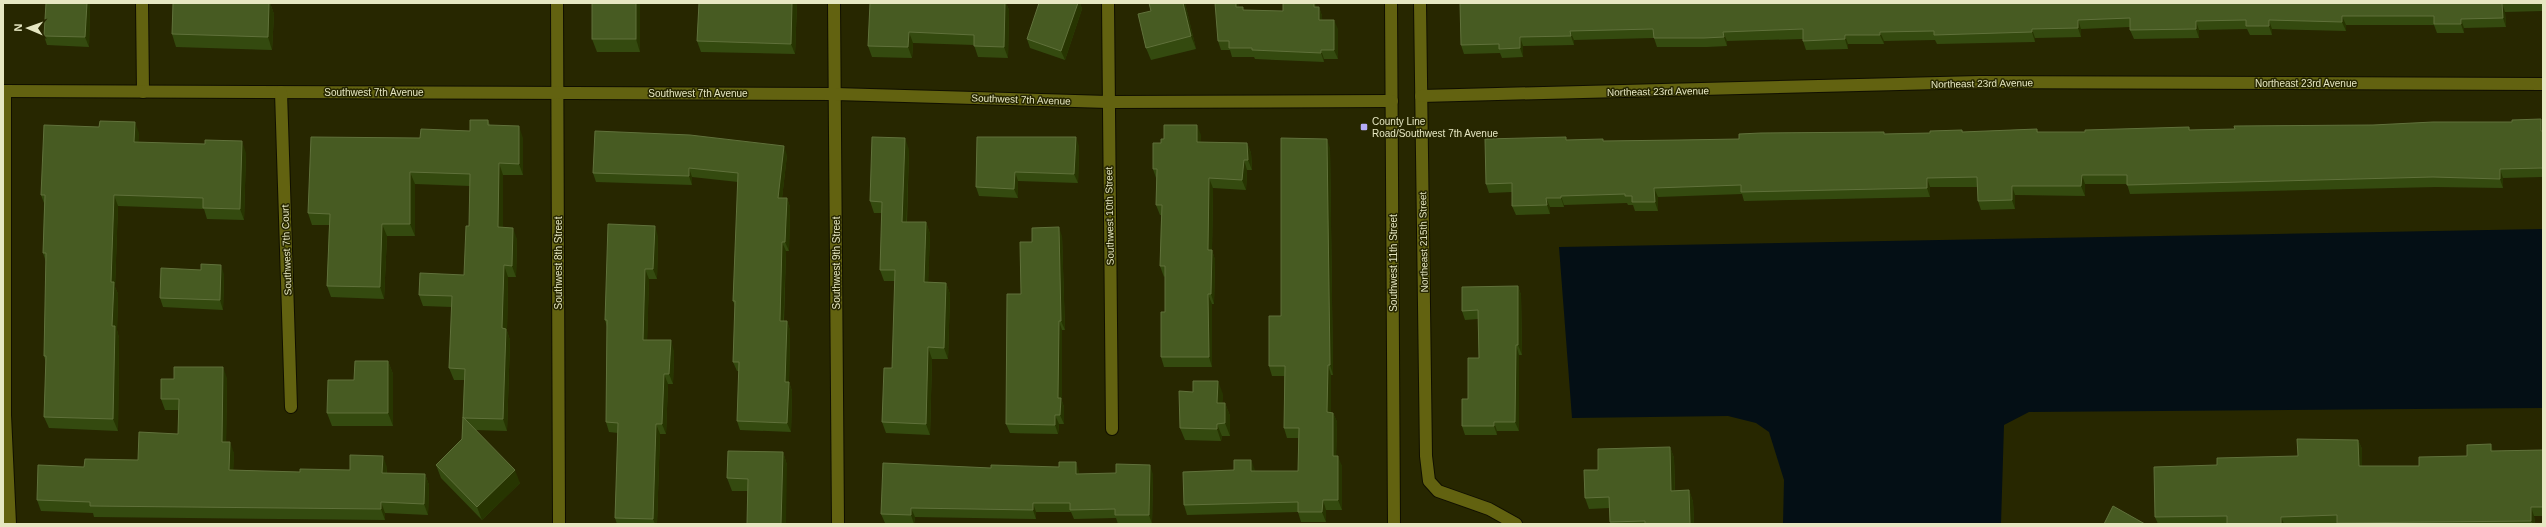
<svg xmlns="http://www.w3.org/2000/svg" width="2546" height="527" viewBox="0 0 2546 527" font-family="Arial,sans-serif">
<style>
.water{fill:#040f15}
.lines{fill:none;stroke-linecap:round;stroke-linejoin:round}
.minor-casing{stroke:#100f00;stroke-width:14}
.minor{stroke:#626210;stroke-width:12}
.wall{fill:#344a0f}
.shaded-wall{fill:#273501}
.building{fill:#475b22;stroke:#60713b}
.poi-dot{fill:#b5acf8;stroke:#272700;stroke-width:1.5}
.labels{text-anchor:middle;stroke-width:3;stroke-linejoin:round;paint-order:stroke}
.street-label{font-size:10px;fill:#e6e7c2;stroke:#272700}
.poi-label{font-size:10px;fill:#e6e7c2;stroke:#272700;text-anchor:start}
</style>
<rect width="100%" height="100%" fill="#272700"/>
<path class="water" d="M2543 229V408L2029 412 2004 425 2001 524H1783L1784 480 1769 432 1756 423 1728 416 1572 418 1559 247Z"/>
<g class="lines">
<defs>
<g id="minor">
<path d="M142 3 143 92"/>
<path d="M557 3 559 524"/>
<path d="M834 3 838 524"/>
<path d="M1108 3 1112 429"/>
<path d="M1391 3 1394 524"/>
<path d="M1420 3 1426 456 1429 481 1438 491 1489 509 1516 524"/>
<path d="M3 91 835 94 1108 102 1392 101"/>
<path d="M5 91V415L10 524"/>
<path d="M281 92 291 407"/>
<path d="M1421 96 1980 82 2543 84"/>
</g>
</defs>
<use href="#minor" class="minor-casing"/>
<use href="#minor" class="minor"/>
</g>
<g class="wall">
<path d="M90 3 89 47 47 45 44 36Z"/>
<path d="M173 3H270L274 14 272 50 176 47 172 34Z"/>
<path d="M592 3H640V52H597L592 39Z"/>
<path d="M699 3H797L795 54 701 52 697 41Z"/>
<path d="M870 3H1006L1009 10 1008 58 978 57 974 45 913 43 912 58 872 57 868 46Z"/>
<path d="M1078 3H1080L1082 9 1065 60 1030 48 1027 39Z"/>
<path d="M1149 3H1185L1196 49 1151 60 1146 48 1151 11Z"/>
<path d="M1283 3H1316V7H1319L1322 16V20L1338 29V59H1324V62L1255 59 1254 57H1232L1230 50H1221L1218 41 1239 7 1244 10 1283 11Z"/>
<path d="M1460 3H2543V11L2505 12 2506 27 2464 28V33H2437L2434 25H2346V31L2272 29V35H2250L2247 29 2199 30V38L2134 39 2130 30V27L2081 29V37L2035 38V42L1937 44 1935 40 1884 41V44H1848V49L1806 50 1803 41V39L1727 41V46L1707 47H1657L1654 38 1574 40V45L1523 46V57L1502 58 1500 53 1464 54 1461 45Z"/>
<path d="M2541 119 2543 126V177L2503 178V188L2436 187 2130 194 2127 184H2085V196L2015 195V209L1981 210 1978 201V187H1930V197L1744 201 1742 194 1658 197V211H1635L1633 205H1628L1627 203 1564 205V207H1550V214L1516 215 1512 206V192L1489 193 1486 184 1567 140 1604 141 1739 139 1885 134 1930 133 1962 130 1963 132 2037 129 2038 132H2085L2189 127 2190 130 2512 122Z"/>
<path d="M488 120 490 125 523 138V175H503V227L517 239 516 277H508L507 331 510 340 507 431 475 430 520 483 482 520 441 478 436 465 462 439 464 380H454L449 368 452 307 423 306 419 295 464 275 469 226 470 186 415 184V236H387L384 299 331 297 327 286 329 225H312L308 213 470 131Z"/>
<path d="M139 133 138 142 246 153 244 220 207 219 204 209 118 206 115 287 118 294 117 330 119 338 118 431 49 428 44 417 46 363 44 356 46 262 43 253 44 203 41 195Z"/>
<path d="M1201 135 1200 142 1247 143 1251 153 1252 170H1247L1246 190 1213 188 1212 250 1215 260 1214 304H1212V367H1164L1161 357 1165 312V276L1164 277 1160 266 1161 215H1160L1156 205V178L1153 169 1161 143 1164 139Z"/>
<path d="M1079 146 1078 183 1018 181V198L979 196 976 187Z"/>
<path d="M1330 148 1333 375H1331V413H1333L1337 422 1336 456 1342 466V510H1326V522H1301L1298 512 1187 515 1184 505 1255 470V471H1298V438H1287L1284 428V376H1272L1269 366 1281 316Z"/>
<path d="M909 149 907 222H926L930 234 928 282 946 283 950 294 948 359H932L930 435 886 433 882 422 892 368 895 281H884L880 270 882 213H874L870 201Z"/>
<path d="M787 155 782 198H787L790 207 789 251H786L784 321H787L790 330 789 382 792 391 791 432 740 430 737 421 739 371H737L733 362 735 306 733 301 738 182 692 177V185L596 182 593 173Z"/>
<path d="M658 236 657 279H649L647 340 674 351 673 384H668L666 434H660L657 524H617L615 518 618 433 609 432 606 422 607 327 605 320Z"/>
<path d="M1062 236 1065 330H1062V401L1064 407V424H1059L1058 434 1010 433 1006 424 1021 294 1032 242Z"/>
<path d="M224 274 223 310 163 307 160 298Z"/>
<path d="M1518 286 1521 295 1522 355H1519V431H1497V435H1465L1462 426 1468 399 1479 358 1478 319 1465 320 1462 311Z"/>
<path d="M388 361 393 374V426H332L327 413 354 380Z"/>
<path d="M227 378 226 442 234 453 233 470 300 472 350 470 387 467V473L425 474 429 485 428 515 385 513V520L94 517 93 513 41 511 37 500 138 460 178 434V410H165L161 399 174 379Z"/>
<path d="M1223 394 1222 403H1225L1230 416V436H1222L1221 441 1185 440 1180 428Z"/>
<path d="M2358 440 2362 449V466H2419L2467 456 2493 451 2543 450V516H2534L2535 524H2158L2155 517 2217 465 2298 456Z"/>
<path d="M1670 447 1674 458 1675 491 1689 490 1693 502 1694 524H1611L1610 522V508L1589 509 1585 498 1598 470Z"/>
<path d="M783 452 787 465 748 491H732L727 478Z"/>
<path d="M1059 467 1079 471V474H1153L1152 524H1118L1116 518 1074 519 1071 512H1036V519L915 517 914 524 885 523 881 514 991 468Z"/>
</g>
<g class="shaded-wall">
<path d="M87 3H90L89 47 85 37Z"/>
<path d="M269 3H270L274 14 272 50 268 37Z"/>
<path d="M636 3H640V52L636 39Z"/>
<path d="M792 3H797L795 54 791 44Z"/>
<path d="M1005 3H1006L1009 10 1008 58 1004 47Z"/>
<path d="M1078 3H1080L1082 9 1065 60 1061 51Z"/>
<path d="M1183 3H1185L1196 49 1191 36Z"/>
<path d="M1236 3H1239V16L1236 7Z"/>
<path d="M1314 3H1316L1317 16 1314 7Z"/>
<path d="M2502 3 2505 12 2506 27 2503 18Z"/>
<path d="M1319 7 1322 16 1323 29 1319 20Z"/>
<path d="M2342 16 2346 25V31L2342 22Z"/>
<path d="M2461 19 2464 28V33L2461 24Z"/>
<path d="M1334 20 1338 29V59L1334 50Z"/>
<path d="M2078 20 2081 29V37L2078 28Z"/>
<path d="M2269 20 2272 29V35L2269 26Z"/>
<path d="M2196 21 2199 30V38L2196 29Z"/>
<path d="M2032 29 2035 38V42L2032 32Z"/>
<path d="M1570 31 1574 40V45L1571 36Z"/>
<path d="M909 32 913 43 912 58 908 47Z"/>
<path d="M1723 32 1727 41V46L1724 37Z"/>
<path d="M1880 32 1884 41V44L1880 35Z"/>
<path d="M1845 35 1848 44V49L1845 39Z"/>
<path d="M1520 37 1523 46V57L1520 48Z"/>
<path d="M1321 50 1324 59V62L1321 53Z"/>
<path d="M2541 119 2543 126V136L2541 131Z"/>
<path d="M135 122 139 133 138 153 134 142Z"/>
<path d="M1197 125 1201 135 1200 152 1197 142Z"/>
<path d="M519 126 523 138V175L519 164Z"/>
<path d="M1076 137 1079 146 1078 183 1074 174Z"/>
<path d="M905 138 909 149 906 233 902 222Z"/>
<path d="M1327 139 1330 148 1333 375 1330 365Z"/>
<path d="M242 141 246 153 244 220 240 209Z"/>
<path d="M1247 143 1251 153 1252 170 1248 160Z"/>
<path d="M784 146 787 155 781 207 778 198Z"/>
<path d="M1244 160 1247 170 1246 190 1242 180Z"/>
<path d="M499 163 503 175V239L498 227Z"/>
<path d="M689 168 692 177V185L689 176Z"/>
<path d="M2500 169 2503 178V188L2500 179Z"/>
<path d="M410 172 415 184V236L410 224Z"/>
<path d="M1015 172 1018 181V198L1014 189Z"/>
<path d="M2082 175 2085 184V196L2081 186Z"/>
<path d="M1209 178 1213 188 1212 250 1215 260 1214 304 1211 294 1208 250Z"/>
<path d="M1927 178 1930 187V197L1927 188Z"/>
<path d="M2012 186 2015 195V209L2012 200Z"/>
<path d="M1654 188 1658 197V211L1655 202Z"/>
<path d="M114 195 118 206 115 287 118 294 117 330 119 338 118 431 113 419 111 282Z"/>
<path d="M1561 196 1564 205V207L1561 198Z"/>
<path d="M787 198 790 207 789 251 785 242Z"/>
<path d="M1546 198 1550 207V214L1547 205Z"/>
<path d="M926 222 930 234 928 293 924 282Z"/>
<path d="M382 224 387 236 384 299 380 287Z"/>
<path d="M655 226 658 236 657 279 653 269Z"/>
<path d="M1059 227 1062 236 1065 330 1061 321Z"/>
<path d="M513 228 517 239 516 277 512 266Z"/>
<path d="M782 242 786 251 783 330 780 321Z"/>
<path d="M221 265 224 274 223 310 220 300Z"/>
<path d="M504 265 508 277 507 331 510 340 507 431 503 419 502 328Z"/>
<path d="M645 269 649 279 647 350 643 340Z"/>
<path d="M946 283 950 294 948 359 944 348Z"/>
<path d="M1518 286 1521 295 1522 355 1518 345Z"/>
<path d="M1208 294 1212 304V367L1209 357Z"/>
<path d="M787 321 790 330 789 385V382L792 391 791 432 787 423 785 382Z"/>
<path d="M1059 321 1062 330V401L1064 407V424L1060 415 1058 398Z"/>
<path d="M671 340 674 351 673 384 669 374Z"/>
<path d="M1516 345 1519 355V431L1515 422Z"/>
<path d="M928 347 932 359 930 435 926 424Z"/>
<path d="M388 361 393 374V426L388 413Z"/>
<path d="M1328 365 1331 375V422L1327 412Z"/>
<path d="M223 367 227 378 226 453 222 442Z"/>
<path d="M664 374 668 384 666 434 662 424Z"/>
<path d="M1218 381 1223 394 1222 415 1217 403Z"/>
<path d="M1225 403 1230 416V436L1225 423Z"/>
<path d="M1333 413 1337 422 1336 466 1333 456Z"/>
<path d="M1055 415 1059 424 1058 434 1055 425Z"/>
<path d="M1494 422 1497 431V435L1494 426Z"/>
<path d="M656 424 660 434 657 524H655L653 519Z"/>
<path d="M1217 424 1222 436 1221 441 1217 429Z"/>
<path d="M2358 440 2362 449V475L2359 466Z"/>
<path d="M230 442 234 453 233 481 229 470Z"/>
<path d="M2491 444 2494 453 2491 451Z"/>
<path d="M1670 447 1674 458 1675 502 1671 491Z"/>
<path d="M783 452 787 465 786 524H781Z"/>
<path d="M383 456 387 467 386 484 382 473Z"/>
<path d="M1338 456 1342 466V510L1338 500Z"/>
<path d="M1251 460 1255 470V481L1251 471Z"/>
<path d="M1076 462 1079 471V483L1076 474Z"/>
<path d="M1150 465 1153 474 1152 524 1149 515Z"/>
<path d="M515 470 520 483 482 520 477 507Z"/>
<path d="M425 474 429 485 428 515 424 504Z"/>
<path d="M1689 490 1693 502 1694 524H1690Z"/>
<path d="M1323 500 1326 510V522L1322 512Z"/>
<path d="M381 502 385 513V520L381 509Z"/>
<path d="M1033 503 1036 512V519L1033 510Z"/>
<path d="M2531 507 2534 516 2535 524H2533L2531 521Z"/>
<path d="M911 508 915 517 914 524 911 515Z"/>
<path d="M2281 517 2284 524H2281Z"/>
</g>
<g class="building">
<path d="M46 3H87L85 37 44 36Z"/>
<path d="M173 3H269L268 37 172 34Z"/>
<rect x="592" y="3" width="44" height="36"/>
<path d="M699 3H792L791 44 697 41Z"/>
<path d="M870 3H1005L1004 47 974 46V35L909 32 908 47 868 46Z"/>
<path d="M1039 3H1078L1061 51 1027 39Z"/>
<path d="M1149 3H1183L1191 36 1146 48 1138 14 1151 11Z"/>
<path d="M1215 3H1236V7H1243V10L1283 11V3H1314V7H1319V20H1334V50H1321V53L1252 50V48H1229V41H1218Z"/>
<path d="M1460 3H2513H2502L2503 18 2461 19V24H2434V16H2342V22L2269 20V26H2246V20L2196 21V29L2130 30V18L2078 20V28L2032 29V32L1934 35V31L1880 32V35H1845V39L1803 41V29L1723 32 1724 37 1704 38H1654L1653 29 1570 31 1571 36 1520 37V48L1499 49V44L1461 45Z"/>
<path d="M2541 119V131H2543V171L2542 168 2500 169V179L2433 177 2127 185V175H2082L2081 186H2012V200L1978 201 1977 177 1927 178V188L1741 192V185L1654 188 1655 202H1632V196H1625V194L1561 196V198H1546L1547 205 1512 206V183L1486 184 1485 139 1566 137V140L1603 139V141L1680 140 1739 139V134L1761 133 1884 132V134L1930 133V131L1962 130V132L2037 129V132H2085V130L2189 127V130L2235 129 2234 126 2373 125 2433 122H2512V120Z"/>
<path d="M470 120H488V125L519 126V164L499 163 498 227 513 228 512 266 504 265 502 328 506 329 503 419 463 418 465 369 449 368 452 296 419 295 420 273 464 275 466 226H469L470 174 410 172V224H382L380 287 327 286 330 214 308 213 311 137 420 138 421 129 470 131Z"/>
<path d="M100 121 135 122 134 142 205 144V140L242 141 240 209 203 208V198L114 195 111 282H114L112 326H115L113 419 44 417 46 356H44L46 253H43L45 195H41L44 125 99 127Z"/>
<path d="M1164 125H1197V142L1247 143 1248 160H1244L1242 180 1209 178 1208 250H1212L1211 294H1208L1209 357H1161V312H1165V266H1160L1162 205H1156L1157 169H1153V143H1161V139H1164Z"/>
<path d="M595 131 690 135 784 146 778 198H787L785 242H782L780 321H787L785 382H789L787 423 737 421 739 362H733L735 301H733L738 173 689 168V176L593 173Z"/>
<path d="M872 137 905 138 902 222H926L924 282 946 283 944 348 928 347 926 424 882 422 884 368H892L895 270H880L882 202 870 201Z"/>
<path d="M977 137H1076L1074 174 1015 172 1014 189 976 187Z"/>
<path d="M1281 138 1327 139 1330 365H1328L1327 412 1333 413V456H1338V500H1323L1322 512H1298V502L1184 505 1183 472 1234 470V460H1251V471H1298L1299 428H1284L1285 366H1269V316H1281Z"/>
<path d="M608 224 655 226 653 269H645L643 340H671L669 374H664L662 424H656L653 519 615 518 618 423 606 422 607 320H605Z"/>
<path d="M1059 227 1061 321H1059L1058 398H1061L1060 415H1055V425L1006 424 1007 294H1021L1020 242H1032V228Z"/>
<path d="M201 264 221 265 220 300 160 298 161 268 201 270Z"/>
<path d="M1518 286V345H1516L1515 422H1494V426H1462V399H1468V358H1479L1478 310 1462 311V287Z"/>
<path d="M355 361H388V413H327L328 380H354Z"/>
<path d="M174 367H223L222 442H230L229 470 300 472V469L350 470V455L383 456 382 473 425 474 424 504 381 502V509L90 506V502L37 500 38 465 84 467 85 459 138 460 139 432 178 434 179 399H161V379H174Z"/>
<path d="M1193 381H1218L1217 403H1225V423L1217 424V429L1180 428 1179 391 1193 392Z"/>
<path d="M463 417 515 470 477 507 436 465 462 439Z"/>
<path d="M2297 439 2358 440 2359 466H2419V457L2467 456V445L2491 444V451L2543 450V507H2531V521L2337 523V515L2281 517V524H2227V516L2155 517 2154 467 2217 465V458L2298 456Z"/>
<path d="M1670 447 1671 491 1689 490 1690 524H1645V521L1610 522 1609 497 1585 498 1584 470H1598V449Z"/>
<path d="M728 451 783 452 781 524H747L748 479 727 478Z"/>
<path d="M1059 462H1076V474L1116 473V464L1150 465 1149 515H1115V509L1070 510V503H1033V510L911 508V515L881 514 883 463 991 468V465L1059 467Z"/>
<path d="M2113 506 2145 524H2104Z"/>
</g>
<rect class="poi-dot" x="1360" y="123" width="8" height="8" rx="2"/>
<g class="labels">
<g class="street-label">
<text transform="translate(1982 83) rotate(-1)" y="4">Northeast 23rd Avenue</text>
<text x="2306" y="87">Northeast 23rd Avenue</text>
<text transform="translate(1658 91) rotate(-1)" y="4">Northeast 23rd Avenue</text>
<text x="374" y="96">Southwest 7th Avenue</text>
<text x="698" y="97">Southwest 7th Avenue</text>
<text transform="translate(1021 99) rotate(2)" y="4">Southwest 7th Avenue</text>
<text transform="translate(1109 216) rotate(-91)" y="4">Southwest 10th Street</text>
<text transform="translate(1423 242) rotate(-91)" y="4">Northeast 215th Street</text>
<text transform="translate(286 250) rotate(-92)" y="4">Southwest 7th Court</text>
<text transform="translate(558 263) rotate(-90)" y="4">Southwest 8th Street</text>
<text transform="translate(836 263) rotate(-90)" y="4">Southwest 9th Street</text>
<text transform="translate(1393 263) rotate(-90)" y="4">Southwest 11th Street</text>
</g>
<g class="poi-label">
<text x="1372" y="125">County Line<tspan x="1372" dy="12">Road/Southwest 7th Avenue</tspan></text>
</g>
</g>
<rect width="2546" height="527" fill="none" stroke="#e6e7c2" stroke-width="8"/>
<g transform="translate(28 28) rotate(272)" stroke="#272700" stroke-width="3" paint-order="stroke">
<path d="M0-3L7 15L0 10L-7 15Z" fill="#e6e7c2"/>
<text y="-6" font-size="11" font-weight="bold" text-anchor="middle" fill="#e6e7c2">N</text>
</g>
</svg>
